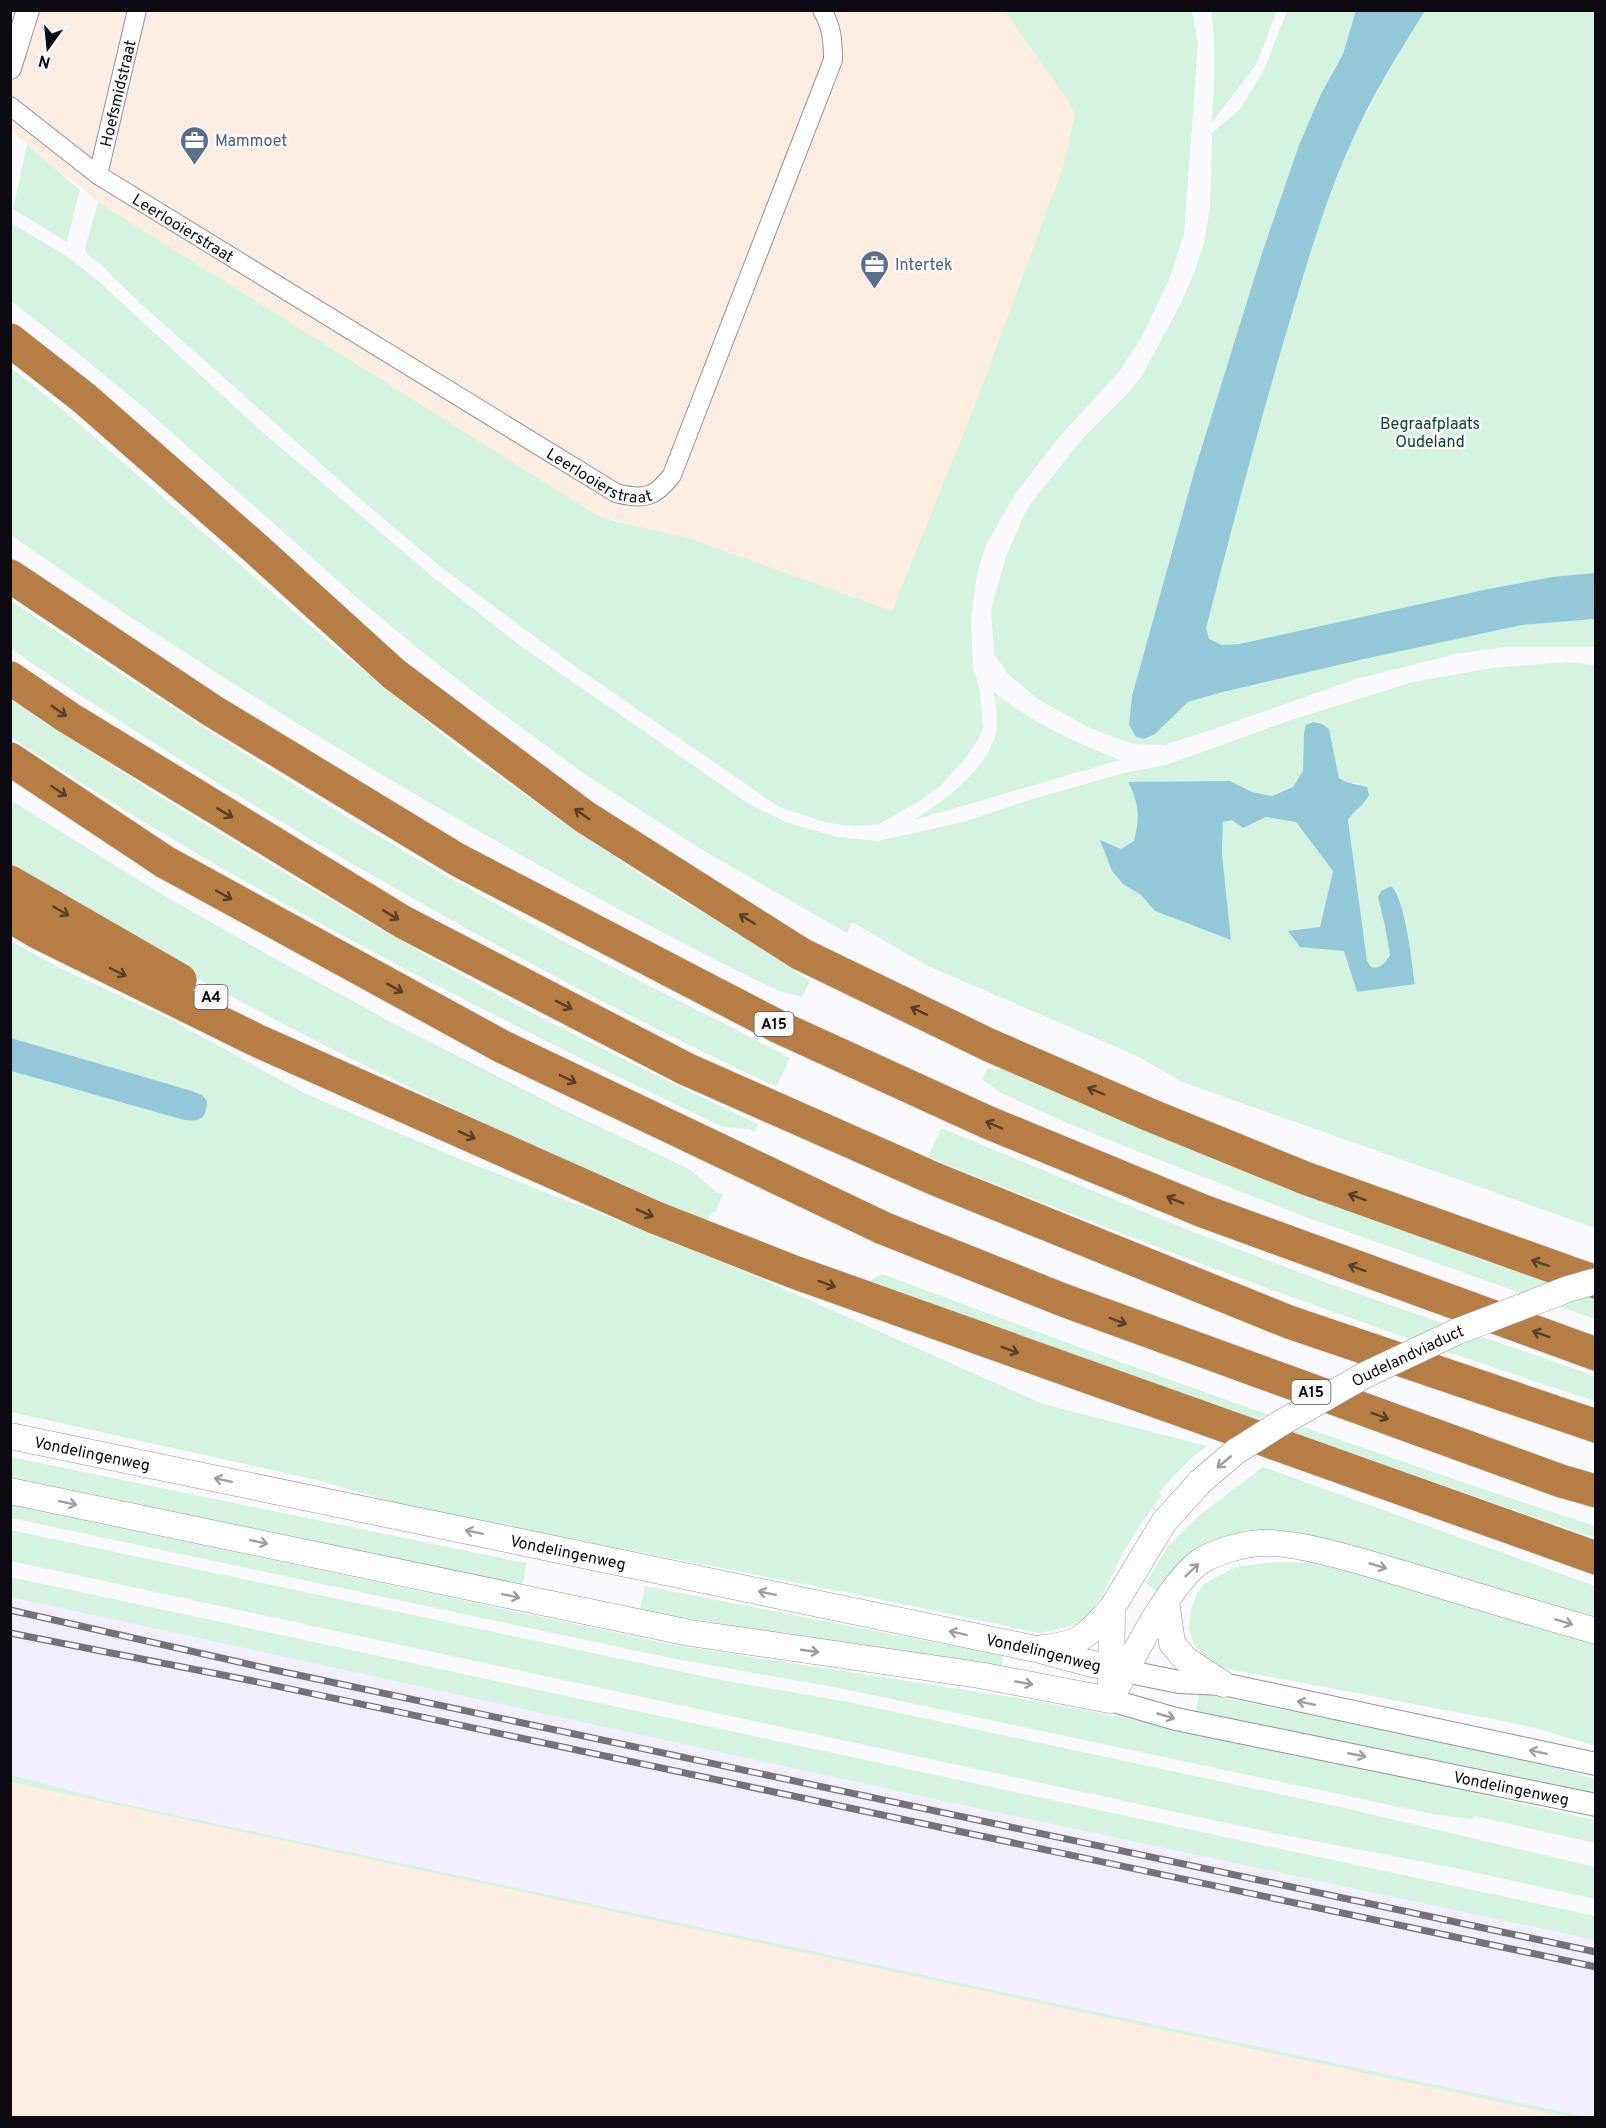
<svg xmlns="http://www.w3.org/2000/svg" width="1606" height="2128" viewBox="0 0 1606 2128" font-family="Overpass,sans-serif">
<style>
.industrial{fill:#fdece1}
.built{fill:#f2eefe}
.green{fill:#d5f3e1;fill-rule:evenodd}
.water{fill:#93c8d9}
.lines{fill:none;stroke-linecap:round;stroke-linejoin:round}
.minor-casing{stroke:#948fa1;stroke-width:20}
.tertiary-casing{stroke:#948fa1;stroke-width:24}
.secondary-casing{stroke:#948fa1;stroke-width:27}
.motorway-casing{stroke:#d3d3d4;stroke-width:34}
.minor{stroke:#fff;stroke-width:18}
.tertiary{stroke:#fff;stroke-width:22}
.secondary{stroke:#fff;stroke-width:26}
.motorway{stroke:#b67e44;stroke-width:33}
.rail-casing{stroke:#747277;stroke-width:7}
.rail{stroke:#faf9fd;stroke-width:4.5;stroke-dasharray:14;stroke-linecap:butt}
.secondary-bridge-casing{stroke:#948fa1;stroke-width:27;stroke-linecap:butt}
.secondary-bridge{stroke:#fff;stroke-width:26}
.oneway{stroke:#593f28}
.oneway2{stroke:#9e9da0}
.labels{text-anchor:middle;stroke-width:5;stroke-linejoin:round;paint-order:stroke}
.shield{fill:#faf9fd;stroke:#545258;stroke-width:1.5}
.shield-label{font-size:15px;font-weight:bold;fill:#0d0b11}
.street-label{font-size:16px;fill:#0d0b11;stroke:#faf9fd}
.service-label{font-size:16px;fill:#4e5e75;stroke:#faf9fd;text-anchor:start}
.park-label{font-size:16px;fill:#0c452d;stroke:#faf9fd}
</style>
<rect width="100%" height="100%" fill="#faf9fd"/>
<g class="industrial">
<path d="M10 11H1011L1083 109 1049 230 893 615 639 527 597 515 117 215 98 202 83 188 51 166 11 130Z"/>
<path d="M11 1779 1051 2003 1587 2117 11 2118Z"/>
</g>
<path class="built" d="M11 1584 1595 1922V2117H1587L1051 2003 11 1779Z"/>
<g class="green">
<path d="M1005 11H1192L1198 43 1184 235 1169 280 1140 340 1118 373 1060 436 1015 494 986 545 977 574 971 620 973 667 980 690 983 728 978 740 964 760 939 787 916 803 879 824 855 826 827 823 779 807 573 665 442 568 365 503 141 304 100 264 87 254 85 248 98 202 597 515 615 521 691 539 892 611 977 400 1062 170 1075 116 1071 105Z"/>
<path d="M1211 11H1277L1256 65 1212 122C1214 85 1217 47 1211 11Z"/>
<path d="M1287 11H1356L1343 54 1321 95 1299 145 1263 250 1195 469 1132 696 1129 725 1136 737 1144 739 1155 734 1188 702 1219 693 1364 659 1522 625 1595 619V647H1504L1456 654 1356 679 1217 728 1164 745 1134 744 1092 729 1039 700 1008 674 994 654 991 610 1006 556 1028 507 1084 437 1130 391 1143 374 1179 307 1192 278 1204 243 1210 207 1212 133 1240 109 1264 70Z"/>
<path d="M1425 11H1595V573L1552 577 1488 589 1239 644 1222 645 1209 639 1205 628 1262 415 1321 218 1348 148 1399 52Z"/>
<path d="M27 145 80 190 67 242 13 209Z"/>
<path d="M11 223 68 257 97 280 260 430 433 577 518 644 749 804 786 822 837 837 878 841 963 822 1026 801 1124 773 1166 765 1291 720 1413 682 1492 668 1567 662 1595 665V1228L1182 1082 1137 1056 928 966 852 922 847 933 699 848 583 773 479 696 416 647 355 596 142 406 79 354 11 301ZM1329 729 1339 778 1346 782 1360 784 1367 801 1354 810 1348 820 1367 961 1371 967C1381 969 1385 963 1390 955L1385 926 1378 897 1396 890 1403 912 1415 983 1357 992 1344 951 1320 927 1333 871 1296 822 1266 817 1243 828 1232 820 1223 822 1222 853 1231 940 1155 911 1141 895 1123 884 1101 841 1121 849 1135 841C1140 818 1139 803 1128 783L1230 781 1252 792 1272 796 1293 787 1303 771 1304 733Z"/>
<path d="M10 367 55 403 330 643 468 755 644 877 771 954 810 981 802 997 779 991C667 937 558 877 451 815 300 728 153 635 11 535Z"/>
<path d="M10 600C184 717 360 830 543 930 624 975 708 1014 790 1058L776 1087C510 961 254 814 11 649Z"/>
<path d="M993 691C1032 723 1073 741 1120 760L914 820C947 798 999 763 997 718 997 709 995 700 993 691Z"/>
<path d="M10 699C144 788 280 872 419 951 529 1014 644 1070 758 1124L755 1132 749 1129 723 1127C479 1010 236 888 11 737Z"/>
<path d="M10 800 163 895 274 958 391 1022 562 1109 691 1170 716 1192 723 1194 715 1213 712 1212 708 1221C552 1156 400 1086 251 1007 169 964 90 916 11 868Z"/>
<path d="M10 941 62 969 168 1018 304 1093 462 1160 705 1254 1043 1404 1207 1446 1191 1458 1159 1492 1162 1496C1147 1513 1135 1533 1123 1553 1110 1577 1100 1610 1074 1624 1063 1629 1050 1631 1039 1633L845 1592 416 1509 317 1480 11 1412V1071L184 1120 202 1095 11 1038Z"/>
<path d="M988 1068 993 1070 1001 1068 1077 1101 1595 1298V1319L1303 1216 1142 1153 1067 1123 1001 1093 982 1079Z"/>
<path d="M941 1128 1183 1228 1330 1284 1595 1376V1401C1370 1328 1147 1246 928 1157Z"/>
<path d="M882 1274C1118 1362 1356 1448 1595 1526V1538L1508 1508 868 1282Z"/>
<path d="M11 1457 526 1563 524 1579 521 1585 11 1477Z"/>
<path d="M1263 1467 1595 1586V1624L1283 1536 1157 1592 1146 1583 1168 1546 1201 1514Z"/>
<path d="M11 1505 674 1645 1031 1700 1370 1765 1479 1791 1478 1794 1595 1820V1843L1474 1816 1473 1819 1437 1815 849 1690 671 1658 11 1518Z"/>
<path d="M11 1530 721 1680 848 1702 1340 1807 1595 1867V1899L1455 1868 1273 1833 11 1561Z"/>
<path d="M1273 1562H1307L1428 1589 1595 1638V1746L1539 1729 1503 1721 1213 1666 1194 1645 1189 1628 1191 1609 1197 1594 1205 1583 1236 1567Z"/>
<path d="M10 1577 1595 1916V1940L944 1801 11 1597Z"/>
<path d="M645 1586 1004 1656 1001 1667 751 1629 640 1610Z"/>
<path d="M1199 1693 1356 1724 1551 1766 1595 1779V1795L1195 1715Z"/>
<path d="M10 1775 115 1802 1587 2117H1569L11 1782Z"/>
</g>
<g class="water">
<path d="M1356 10 1425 11C1397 55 1369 101 1348 150 1324 204 1308 261 1291 317 1260 420 1233 524 1206 628L1209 639 1222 645 1239 644 1488 589 1552 577 1595 573V619L1522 625 1364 659 1219 693 1188 702 1155 734 1144 739 1136 737 1129 725 1132 696 1195 469 1263 250 1299 145 1321 94 1343 54Z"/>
<path d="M1313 722 1322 724 1329 729 1339 778 1346 782 1367 787 1369 795C1365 805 1354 810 1348 820L1367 961 1371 967C1381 969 1385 963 1390 955L1385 926 1378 897 1381 891 1391 886C1405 897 1412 964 1415 984L1357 992 1344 951 1300 947 1288 931 1320 927 1333 871 1296 822 1266 817 1243 828 1232 820 1223 822 1222 853 1231 940 1155 911 1141 895 1123 884 1112 871 1100 840 1121 849 1134 841C1140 818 1139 803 1128 782L1230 781 1252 792 1272 796 1293 787 1303 771 1304 733 1306 725Z"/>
<path d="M11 1038 192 1091 202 1095 207 1101C206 1118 202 1122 184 1120L11 1071Z"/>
</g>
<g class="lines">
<defs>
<g id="minor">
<path id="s1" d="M10 106 98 175 616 493C643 500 655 498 672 475L833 60C833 41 832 27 822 10"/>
<path id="s2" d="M98 175 137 10"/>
</g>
<g id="tertiary">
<path d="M10 68 28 10"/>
<path d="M1125 1671 1179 1682 1223 1684 1596 1764"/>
<path id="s3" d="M1110 1700 1176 1719 1596 1805"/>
</g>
<g id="secondary">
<path id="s4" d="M10 1436 1036 1649 1084 1662 1125 1671"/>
<path d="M10 1491 690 1633 979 1675 1110 1700"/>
<path d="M1166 1601 1172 1643 1185 1659 1223 1684"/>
<path d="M1043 1648C1083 1644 1085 1636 1112 1608"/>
<path d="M1111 1684 1112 1608 1164 1522 1200 1482"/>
<path d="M1117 1687C1134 1654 1173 1577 1204 1559 1219 1551 1243 1544 1261 1543 1303 1542 1366 1563 1407 1575 1470 1594 1533 1613 1596 1631"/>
</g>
<g id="motorway">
<path d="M10 340 84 398 253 546 394 674 585 817 801 954 989 1045 1150 1115 1305 1178 1596 1282"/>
<path d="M10 576 211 710 458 860 779 1027 987 1122 1203 1211 1596 1354"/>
<path d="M10 678 69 718 403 922 686 1069 935 1179 1289 1322 1596 1426"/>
<path d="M10 759 165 862 503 1047 883 1228 1063 1300 1561 1481 1596 1491"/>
<path d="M10 882 180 980"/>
<path d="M10 916 39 933 256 1040 654 1217 794 1272 1596 1558"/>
</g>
</defs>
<use href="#minor" class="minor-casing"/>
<use href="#tertiary" class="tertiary-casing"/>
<use href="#secondary" class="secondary-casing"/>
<use href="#motorway" class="motorway-casing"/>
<use href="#minor" class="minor"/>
<use href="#tertiary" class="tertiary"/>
<use href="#secondary" class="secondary"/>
<use href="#motorway" class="motorway"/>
<defs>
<g id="rail">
<path d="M10 1610 265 1668 1596 1952"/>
<path d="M10 1633 253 1681 1596 1967"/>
</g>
</defs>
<use href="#rail" class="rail-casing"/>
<use href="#rail" class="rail"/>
<defs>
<g id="secondary-bridge">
<path id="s5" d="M1200 1482 1235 1452 1281 1423 1365 1375 1456 1332 1568 1289 1596 1281"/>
</g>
</defs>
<use href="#secondary-bridge" class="secondary-bridge-casing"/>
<use href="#secondary-bridge" class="secondary-bridge"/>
</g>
<defs><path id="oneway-shaft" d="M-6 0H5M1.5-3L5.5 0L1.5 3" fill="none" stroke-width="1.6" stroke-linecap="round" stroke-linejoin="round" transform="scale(1.5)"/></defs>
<g class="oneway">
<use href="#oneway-shaft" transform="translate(59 711) rotate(35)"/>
<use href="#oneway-shaft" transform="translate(59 791) rotate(34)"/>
<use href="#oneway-shaft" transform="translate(225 813) rotate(31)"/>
<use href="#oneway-shaft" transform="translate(582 814) rotate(-145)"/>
<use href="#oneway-shaft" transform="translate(224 895) rotate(29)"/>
<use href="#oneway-shaft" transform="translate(61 911) rotate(30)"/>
<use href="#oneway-shaft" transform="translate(391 915) rotate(31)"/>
<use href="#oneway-shaft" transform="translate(747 919) rotate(-148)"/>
<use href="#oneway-shaft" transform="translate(118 972) rotate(26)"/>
<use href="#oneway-shaft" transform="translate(395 988) rotate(29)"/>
<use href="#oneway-shaft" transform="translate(564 1005) rotate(27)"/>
<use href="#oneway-shaft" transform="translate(919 1011) rotate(-154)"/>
<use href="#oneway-shaft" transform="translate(568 1079) rotate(26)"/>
<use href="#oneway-shaft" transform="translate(1096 1091) rotate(-157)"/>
<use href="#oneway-shaft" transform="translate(994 1125) rotate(-157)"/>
<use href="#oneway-shaft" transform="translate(467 1135) rotate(24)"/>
<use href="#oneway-shaft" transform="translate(1357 1197) rotate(-160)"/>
<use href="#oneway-shaft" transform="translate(1175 1200) rotate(-158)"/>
<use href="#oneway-shaft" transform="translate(645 1213) rotate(24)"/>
<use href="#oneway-shaft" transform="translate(1540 1263) rotate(-161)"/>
<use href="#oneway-shaft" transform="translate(1357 1268) rotate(-160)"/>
<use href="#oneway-shaft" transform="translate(827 1284) rotate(20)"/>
<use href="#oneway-shaft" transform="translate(1118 1321) rotate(20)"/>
<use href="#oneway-shaft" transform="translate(1541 1334) rotate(-160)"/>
<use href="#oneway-shaft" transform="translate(1010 1350) rotate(20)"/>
<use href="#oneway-shaft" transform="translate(1380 1416) rotate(20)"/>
</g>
<g class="oneway2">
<use href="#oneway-shaft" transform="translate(1224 1462) rotate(140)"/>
<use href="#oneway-shaft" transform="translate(223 1480) rotate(-168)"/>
<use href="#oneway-shaft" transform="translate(68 1503) rotate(12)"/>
<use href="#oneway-shaft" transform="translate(474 1532) rotate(-168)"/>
<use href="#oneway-shaft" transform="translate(259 1542) rotate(12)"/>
<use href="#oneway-shaft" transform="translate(1378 1566) rotate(17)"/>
<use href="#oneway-shaft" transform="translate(1192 1570) rotate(-44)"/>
<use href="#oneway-shaft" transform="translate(767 1593) rotate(-168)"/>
<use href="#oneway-shaft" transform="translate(511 1596) rotate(12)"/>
<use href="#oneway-shaft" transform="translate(1564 1622) rotate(17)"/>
<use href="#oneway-shaft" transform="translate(958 1633) rotate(-168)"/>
<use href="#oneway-shaft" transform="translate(810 1651) rotate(8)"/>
<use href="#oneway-shaft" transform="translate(1024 1683) rotate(10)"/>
<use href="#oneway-shaft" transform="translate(1306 1703) rotate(-168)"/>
<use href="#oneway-shaft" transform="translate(1166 1716) rotate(16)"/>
<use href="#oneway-shaft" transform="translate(1538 1752) rotate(-168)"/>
<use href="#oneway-shaft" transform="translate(1357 1755) rotate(11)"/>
</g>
<defs>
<symbol id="office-pin" viewBox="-11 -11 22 30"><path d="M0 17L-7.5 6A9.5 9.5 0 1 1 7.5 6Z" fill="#5c6f8a" stroke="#faf9fd"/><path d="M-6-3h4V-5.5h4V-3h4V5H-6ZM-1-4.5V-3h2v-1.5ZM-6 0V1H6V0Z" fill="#fff"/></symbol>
</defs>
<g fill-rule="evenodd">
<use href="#office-pin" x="178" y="124" width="33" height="45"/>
<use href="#office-pin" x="858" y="248" width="33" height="45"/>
</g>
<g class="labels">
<g class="shield">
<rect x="194.5" y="985" width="33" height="24" rx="4.5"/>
<rect x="754.5" y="1012" width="39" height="24" rx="4.5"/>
<rect x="1291.5" y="1380" width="39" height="24" rx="4.5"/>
</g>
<g class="shield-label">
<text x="211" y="1002">A4</text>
<text x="774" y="1029">A15</text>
<text x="1311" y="1397">A15</text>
</g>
<g class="street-label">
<text dy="6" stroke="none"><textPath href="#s2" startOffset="84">Hoefsmidstraat</textPath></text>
<text dy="6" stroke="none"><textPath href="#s1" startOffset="212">Leerlooierstraat</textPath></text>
<text dy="6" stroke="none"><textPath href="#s1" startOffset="698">Leerlooierstraat</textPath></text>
<text dy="6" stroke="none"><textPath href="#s5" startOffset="244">Oudelandviaduct</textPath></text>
<text dy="6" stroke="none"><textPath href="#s4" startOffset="84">Vondelingenweg</textPath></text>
<text dy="6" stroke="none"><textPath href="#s4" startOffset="570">Vondelingenweg</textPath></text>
<text dy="6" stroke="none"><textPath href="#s4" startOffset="1056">Vondelingenweg</textPath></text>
<text dy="6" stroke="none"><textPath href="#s3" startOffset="411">Vondelingenweg</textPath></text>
</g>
<g class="service-label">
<text x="215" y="146">Mammoet</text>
<text x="895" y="270">Intertek</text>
</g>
<g class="park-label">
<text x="1430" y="429">Begraafplaats<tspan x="1430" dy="18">Oudeland</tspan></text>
</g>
</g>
<rect width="1606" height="2128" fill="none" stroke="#0d0b11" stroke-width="24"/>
<g transform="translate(48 48) rotate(195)" stroke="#faf9fd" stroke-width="4.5" paint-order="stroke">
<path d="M0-4.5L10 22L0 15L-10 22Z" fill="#0d0b11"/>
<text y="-9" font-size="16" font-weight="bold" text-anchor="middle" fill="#0d0b11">N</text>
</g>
</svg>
